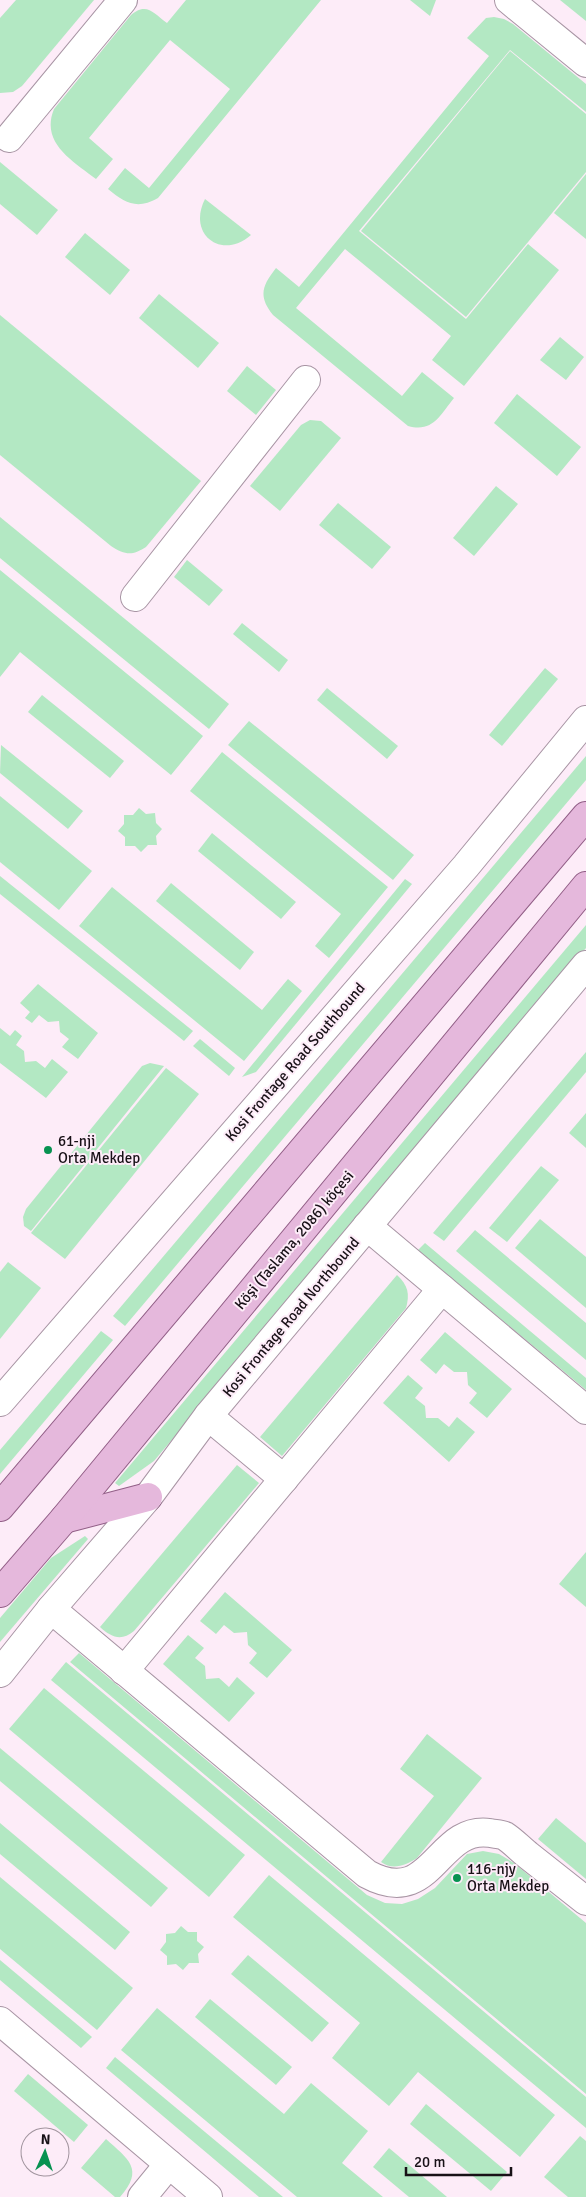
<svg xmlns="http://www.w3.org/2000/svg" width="586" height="2197" viewBox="0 0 586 2197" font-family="Signika,sans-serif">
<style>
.green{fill:#b3e8c3}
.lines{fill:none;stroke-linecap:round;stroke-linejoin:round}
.minor-casing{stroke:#a895a4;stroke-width:30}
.major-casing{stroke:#925f87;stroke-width:30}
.minor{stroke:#fff;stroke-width:28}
.major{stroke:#e5b8dc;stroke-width:28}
.poi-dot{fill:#079251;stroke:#fdecf8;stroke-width:2}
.labels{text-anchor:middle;stroke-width:4;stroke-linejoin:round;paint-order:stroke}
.street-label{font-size:15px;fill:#181117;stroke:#fdecf8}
.poi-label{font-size:15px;fill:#181117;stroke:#fdecf8;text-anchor:start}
</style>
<rect width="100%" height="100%" fill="#fdecf8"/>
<g class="green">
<path d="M16 0H94L22 86 13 92 0 93V18Z"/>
<path d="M186 0H321L158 198C137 210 125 203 108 189L125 168 149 188 230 89 170 40 89 138 113 159 96 179C73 161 40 143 54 109L131 15C147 2 153 13 167 23Z"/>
<path d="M410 0H436L430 16Z"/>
<path d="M560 0H586V21Z"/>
<path d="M494 17 504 19 513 24 586 84V112L510 50 359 231 466 319 528 244 559 270 464 386 432 360 451 336 345 249 296 308 402 396 422 372 454 398C440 415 433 433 408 426L273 315C258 296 262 286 276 268L299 287 489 56 467 38 486 18Z"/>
<path d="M510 51 586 114V172L466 317 361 231Z"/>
<path d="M0 162 58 210 37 235 0 204Z"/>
<path d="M586 174V239L554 213Z"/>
<path d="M205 199 251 235C221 261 187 234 205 199Z"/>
<path d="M85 233 130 270 110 295 65 257Z"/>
<path d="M159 294 219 343 198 368 139 318Z"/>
<path d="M0 315 201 481 146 547C132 556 125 555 111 546L0 455Z"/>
<path d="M560 337 584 357 566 380 540 360Z"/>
<path d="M247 366 276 390 256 415 227 391Z"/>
<path d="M517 394 581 447 557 476 494 423Z"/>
<path d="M310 420 321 421 341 438 280 511 250 486 301 425Z"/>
<path d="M496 486 518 504 474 556 453 538Z"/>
<path d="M338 503 391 547 372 569 319 525Z"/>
<path d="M0 517 229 704 209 729 0 558Z"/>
<path d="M187 560 223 590 209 606 174 577Z"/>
<path d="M0 570 203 736 171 775 20 652 0 677Z"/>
<path d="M242 623 288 660 279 672 233 634Z"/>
<path d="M545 668 558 679 502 746 489 735Z"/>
<path d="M327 688 398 746 387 759 317 700Z"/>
<path d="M42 695 124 761 110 778 28 712Z"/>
<path d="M249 721 414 855 393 880 228 745Z"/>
<path d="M1 745 83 811 68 829 0 773Z"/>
<path d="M222 752 388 887 329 958 315 946 341 914 190 791Z"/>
<path d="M586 756V780L125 1326 113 1316Z"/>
<path d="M0 796 92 871 59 910 0 862Z"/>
<path d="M139 808 146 814 155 813 156 823 162 829 156 836 157 845H148L141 852 135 846H125V837L118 831 124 824V815H133Z"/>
<path d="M212 833 296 902 281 919 198 851Z"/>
<path d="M0 876 193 1031 184 1041 0 894Z"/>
<path d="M405 879 412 884 256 1072 242 1077Z"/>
<path d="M171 883 254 952 240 970 156 901Z"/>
<path d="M112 887 262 1010 288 979 302 991 244 1061 79 926Z"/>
<path d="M586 925V948L154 1461 119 1486 115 1483Z"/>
<path d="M38 984 98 1033 78 1059 62 1047 69 1039 60 1032 59 1021 48 1022 39 1015 32 1023 25 1018 30 1012 20 1003Z"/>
<path d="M0 1028 10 1036 15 1030 22 1036 16 1045 24 1051 25 1062 36 1061 45 1068 52 1059 68 1072 46 1098 0 1063Z"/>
<path d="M200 1039 235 1068 229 1076 193 1046Z"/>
<path d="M586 1052V1072L444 1241 433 1233Z"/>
<path d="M150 1063 164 1066 31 1231 24 1226 23 1217 26 1209 142 1066Z"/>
<path d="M166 1068 199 1094 65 1259 31 1233Z"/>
<path d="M586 1113V1148L569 1133Z"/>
<path d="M541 1166 559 1180 507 1242 489 1228Z"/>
<path d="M540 1219 586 1257V1308L515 1248Z"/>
<path d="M475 1230 586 1323V1360L456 1251Z"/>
<path d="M425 1243 586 1378V1390L418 1250Z"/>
<path d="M8 1262 41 1288 0 1339V1272Z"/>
<path d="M397 1275C408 1285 410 1294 406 1308L282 1456 260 1437Z"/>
<path d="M101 1331 113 1340 0 1474V1450Z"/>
<path d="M445 1332 512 1389 487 1418 469 1403 477 1393 468 1385 467 1372H454L444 1364 436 1374 420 1360Z"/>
<path d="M408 1375 423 1388 415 1398 425 1406 426 1418H438L449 1427 457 1417 475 1432 449 1462 383 1403Z"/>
<path d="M237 1465 259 1483 134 1631C121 1642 111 1637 100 1627Z"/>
<path d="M85 1536 88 1539 0 1642V1618L51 1558Z"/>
<path d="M586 1552V1607L559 1584Z"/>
<path d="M225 1592 292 1650 267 1678 249 1663 257 1653 248 1645 247 1632 234 1633 224 1625 216 1634 200 1621Z"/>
<path d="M188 1635 204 1648 195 1658 205 1666 206 1679 219 1678 229 1687 237 1677 255 1693 229 1722 163 1664Z"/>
<path d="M79 1653 367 1895 385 1903 402 1904 418 1899 435 1888 467 1854 483 1851 499 1854 514 1863 586 1923V2094L70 1662Z"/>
<path d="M66 1662 586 2097V2128L51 1680Z"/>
<path d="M44 1688 245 1855 209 1897 9 1729Z"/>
<path d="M427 1734 482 1778 417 1858C406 1865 393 1871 381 1862L434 1796 400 1769Z"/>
<path d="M0 1748 168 1888 151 1907 0 1781Z"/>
<path d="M556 1818 586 1843V1879L538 1839Z"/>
<path d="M0 1823 130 1932 115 1950 0 1854Z"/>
<path d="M269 1875 555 2115 520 2157 418 2072 389 2106 332 2058 360 2023 233 1917Z"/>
<path d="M0 1877 133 1988 97 2030 0 1949Z"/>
<path d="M181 1926 188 1932H197V1941L204 1947 198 1954 199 1963H189L183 1970 176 1964 167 1965V1956L160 1950 166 1942V1934L175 1933Z"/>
<path d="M248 1955 329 2023 312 2042 231 1974Z"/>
<path d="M0 1960 92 2037 81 2048 0 1980Z"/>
<path d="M210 1999 292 2067 276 2085 195 2017Z"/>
<path d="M157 2008 284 2114 311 2083 368 2131 342 2163 383 2197H297L121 2050Z"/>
<path d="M115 2057 283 2197H259L106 2068Z"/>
<path d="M28 2074 88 2125 74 2142 14 2091Z"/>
<path d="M426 2104 507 2172 491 2191 410 2124Z"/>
<path d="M580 2136 586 2141V2197H568L544 2177Z"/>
<path d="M106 2139C128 2159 145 2169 120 2197H115L81 2168Z"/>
<path d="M389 2148 447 2197H409L373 2167Z"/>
</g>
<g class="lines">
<defs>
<g id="minor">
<path d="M509 0 586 63"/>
<path d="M9 138 123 0"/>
<path d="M135 597 306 380"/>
<path d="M367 1226 586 1410"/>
<path d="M0 1402 466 866 586 720"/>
<path d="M208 1416 284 1479"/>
<path d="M51 1609 367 1874C433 1910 436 1825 490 1833 494 1834 501 1834 505 1836 513 1841 521 1850 529 1856 548 1871 567 1886 586 1901"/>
<path d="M124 1671 442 1289"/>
<path d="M0 1673 51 1609 148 1497 208 1416 586 965"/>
<path d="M0 2021 208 2197"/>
<path d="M142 2197 169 2164"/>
</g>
<g id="major">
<path d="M0 1507 586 816"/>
<path d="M64 1519 148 1497"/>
<path d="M0 1593 64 1519 586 886"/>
</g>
</defs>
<use href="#minor" class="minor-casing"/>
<use href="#major" class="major-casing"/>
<use href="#minor" class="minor"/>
<use href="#major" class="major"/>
</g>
<g class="poi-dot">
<circle cx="48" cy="1150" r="5"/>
<circle cx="457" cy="1878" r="5"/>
</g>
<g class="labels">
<g class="street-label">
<text transform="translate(295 1062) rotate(-49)" y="5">Kosi Frontage Road Southbound</text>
<text transform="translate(294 1240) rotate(-50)" y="5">Köşi (Taslama, 2086) köçesi</text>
<text transform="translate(291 1317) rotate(-50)" y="5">Kosi Frontage Road Northbound</text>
</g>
<g class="poi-label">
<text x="58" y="1146">61-nji<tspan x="58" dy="17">Orta Mekdep</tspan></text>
<text x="467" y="1874">116-njy<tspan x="467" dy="17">Orta Mekdep</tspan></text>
</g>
</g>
<g transform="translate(45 2152) rotate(3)"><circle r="24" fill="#fdecf8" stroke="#a1949e"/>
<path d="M0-4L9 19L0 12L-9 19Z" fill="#079251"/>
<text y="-8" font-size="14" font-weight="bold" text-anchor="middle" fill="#181117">N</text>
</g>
<path d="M406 2167v8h105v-8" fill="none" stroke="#181117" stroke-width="2.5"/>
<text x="414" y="2167" font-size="15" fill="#181117" stroke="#fdecf8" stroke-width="4" paint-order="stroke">20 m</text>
</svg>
